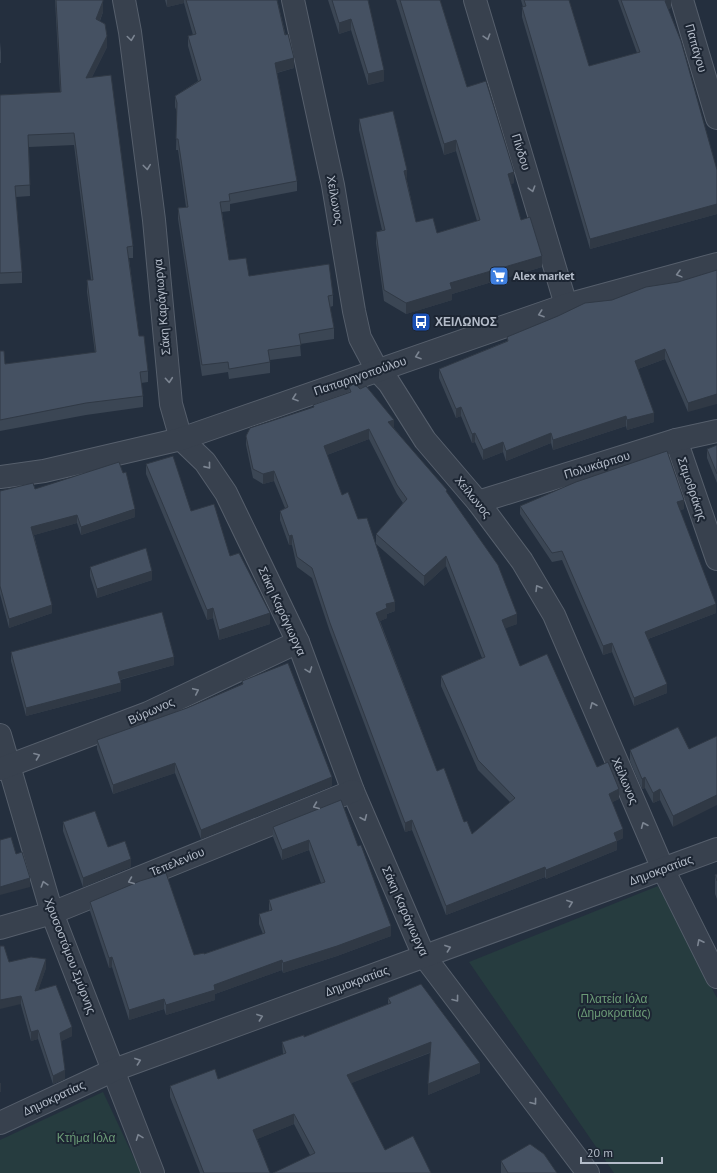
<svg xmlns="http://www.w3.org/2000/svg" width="717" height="1173" viewBox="0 0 717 1173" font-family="'PT Sans',sans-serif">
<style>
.green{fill:#263c3f}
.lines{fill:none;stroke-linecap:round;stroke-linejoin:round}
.minor-casing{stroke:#565f6c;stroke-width:24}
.minor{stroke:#38414e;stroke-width:22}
.wall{fill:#3b4654;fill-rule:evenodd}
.shaded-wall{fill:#303945}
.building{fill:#455162;stroke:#303945;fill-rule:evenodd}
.oneway{stroke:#7c8592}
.labels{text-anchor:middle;stroke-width:4;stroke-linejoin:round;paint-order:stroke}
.street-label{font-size:12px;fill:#b4bcc9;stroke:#1d2633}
.poi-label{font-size:12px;font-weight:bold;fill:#b4bcc9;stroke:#1d2633;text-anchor:start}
.park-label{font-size:12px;fill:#6b9a76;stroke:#1d2633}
</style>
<rect width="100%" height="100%" fill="#242f3e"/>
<g class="green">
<path d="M658 886 717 998V1173H614L469 962Z"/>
<path d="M103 1092 141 1173H0V1140Z"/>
</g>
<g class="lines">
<defs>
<g id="minor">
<path d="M124 0 130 32 154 220 171 404 181 439 205 462 226 493 298 642 353 791 424 956 588 1173"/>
<path d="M293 0 333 185 354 311 360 338 377 370 389 383 425 440 478 502 522 561 554 615 663 869 717 977"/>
<path d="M475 0 566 305"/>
<path d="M682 0 717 118"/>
<path d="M676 440 717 559"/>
<path d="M0 477 44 471 181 439 566 305 717 264"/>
<path d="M478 502 676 440 717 431"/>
<path d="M0 735 52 913 153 1173"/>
<path d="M0 769 148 713 298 642"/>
<path d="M0 928 52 913 353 791"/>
<path d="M0 1123 114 1070 717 849"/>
</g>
</defs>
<use href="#minor" class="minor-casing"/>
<use href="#minor" class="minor"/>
</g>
<g class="wall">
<path d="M55 0H103V12L100 21 107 47 92 77 133 246V258H129L139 336 148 371V382L141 383 143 396V407L86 415 0 431V351L5 364 95 353 87 292V280H91L74 145 29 147 30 196 16 197 22 272V283L0 284V95L60 92Z"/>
<path d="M165 0H277L294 68 277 73 297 181V191L230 204V211L222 212 229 260 249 276 333 295V306L330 307 334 328V339L300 344 301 356 270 360V373L229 379 228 372 202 376 178 219V208L186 207 178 150H176L177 112 175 107V96L198 81 188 46V36L193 35 184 3 167 7Z"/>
<path d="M328 0H368L384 81 368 85 351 30 339 34Z"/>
<path d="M396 0H440L467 87 514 183 510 184 521 220 542 267 452 294V300L406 314 384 301 376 243V232L382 230 359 130V119L407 181 416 222 437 233 477 221 456 151 444 155Z"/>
<path d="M521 0H569L589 66 637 53 618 0H671V8L668 9 717 170V214L590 249 522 17V7H523Z"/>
<path d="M0 42 1 52V63H0Z"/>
<path d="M717 270 688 412 665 359 638 369 654 422 627 430 626 426 553 450 551 443 506 461 503 452 483 460 475 442 472 443 461 416 456 418 439 378V369L507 341V337L612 300 678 282Z"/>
<path d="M349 387 394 428 447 494 517 624 505 628 520 666 597 767 619 799 612 802 623 838 617 841V850L546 879 545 877 446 915 412 830 405 832 330 632 312 578 297 567 292 545H289L280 520V511L285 508 274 481 263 484 253 478 246 445V436L349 392ZM369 439 397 494 403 503 376 534V544L424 586 446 566 482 658 441 676V686L478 770 510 802 472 834 464 822 437 771 380 621 387 618V614L395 611 358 519 342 495 327 455Z"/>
<path d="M717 445V483L707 458V449Z"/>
<path d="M146 464 191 511 230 556 270 624 219 640 213 618 207 620 146 474Z"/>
<path d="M35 489 135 517 81 535 77 523 34 535 52 613 9 628 0 594V491Z"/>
<path d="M520 506 684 509 680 510 716 613 648 639 667 693 634 706 612 652 603 655 562 560 552 562 520 514Z"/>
<path d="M90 567 152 580 97 598 90 576Z"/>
<path d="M11 652 174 665 120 680 121 691 26 716 11 661Z"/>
<path d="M242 681 332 786 201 839 175 773 113 794 97 749V740L187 708 242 684Z"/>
<path d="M689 749 673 827 660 800 653 803 645 788 642 789 630 761V750Z"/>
<path d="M341 800 391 936 337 956 283 973 282 970 215 994V1000L166 1015 164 1009 129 1020 112 967 109 968 90 911V902L194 955 204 954 263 934 259 924V914L269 911V900L321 883 309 850 282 860 273 837V827Z"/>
<path d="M63 822 108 847 131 867 83 887 63 831Z"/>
<path d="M717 874V899L715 894V875Z"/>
<path d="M9 962 46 968 38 990 72 1036 61 1041 65 1079 53 1084 38 1039 31 1041Z"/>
<path d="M388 998 480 1073 428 1095 430 1053 351 1083 385 1150 431 1173 310 1155 294 1124 257 1139 270 1173H200L170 1097V1086L218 1079 283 1054 282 1042 304 1037 388 1004Z"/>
<path d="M501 1161 557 1173H501Z"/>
</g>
<g class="shaded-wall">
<path d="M167 0H184V3L167 7Z"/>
<path d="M667 0H671V8L665 10V1Z"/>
<path d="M103 1V12L96 30V19Z"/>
<path d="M351 19V30L339 34V23Z"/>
<path d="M107 36V47L86 89V78Z"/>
<path d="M294 58V68L275 73V63Z"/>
<path d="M384 70V81L368 85V74Z"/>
<path d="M456 140V151L444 155V144Z"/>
<path d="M407 170V181L404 171Z"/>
<path d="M514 172V183L508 185V174Z"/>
<path d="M717 204V214L590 249V239Z"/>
<path d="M542 256V267L452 294V300L406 314V303L450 283Z"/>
<path d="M665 349V359L635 370V361Z"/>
<path d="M717 394V404L688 412V403Z"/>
<path d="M461 407V416L456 418V409Z"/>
<path d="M654 413V422L627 430V420Z"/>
<path d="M626 416V426L553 450V440Z"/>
<path d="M394 420V429L388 422Z"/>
<path d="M369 429V439L324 456V446Z"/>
<path d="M475 433V442L472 443V434Z"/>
<path d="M551 433V443L506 461V451Z"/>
<path d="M503 442V452L483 460V450Z"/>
<path d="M274 471V481L263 484V474Z"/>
<path d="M684 500V509L677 511V502Z"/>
<path d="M135 509V517L81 535V527Z"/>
<path d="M77 515V523L31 536V527Z"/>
<path d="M292 535V545H289V536Z"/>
<path d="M446 556V566L424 586V576Z"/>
<path d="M152 571V580L97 598V589Z"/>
<path d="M395 602V611L387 614V618L376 623V613L386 604Z"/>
<path d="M716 604V613L645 640V632Z"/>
<path d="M52 605V613L9 628V619Z"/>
<path d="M213 608V618L207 620V610Z"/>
<path d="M270 613V624L219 640V630Z"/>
<path d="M517 614V624L502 630V620Z"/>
<path d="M612 643V652L603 655V646Z"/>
<path d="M174 657V665L118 680V672Z"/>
<path d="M121 683V691L26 716V708Z"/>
<path d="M667 684V693L634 706V698Z"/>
<path d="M175 763V773L113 794V785Z"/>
<path d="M332 777V786L201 839V830Z"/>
<path d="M645 777V788L642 789V779Z"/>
<path d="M619 789V799L609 804V794Z"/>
<path d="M660 789V800L653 803V793Z"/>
<path d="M717 795V805L673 827V816Z"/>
<path d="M412 820V830L405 832V823Z"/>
<path d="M623 829V838L617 841V850L546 879V870L614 833Z"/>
<path d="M309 840V850L282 860V850Z"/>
<path d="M131 859V867L83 887V878Z"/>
<path d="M545 867V877L446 915V906Z"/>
<path d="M30 878V887L0 895V887Z"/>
<path d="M391 926V936L337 956 283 973V963Z"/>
<path d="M112 957V967L109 968V958Z"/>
<path d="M46 959V968L35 1000V991Z"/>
<path d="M282 960V970L215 994V1000L166 1015V1005L214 985Z"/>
<path d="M21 996V1004L0 1009V1000Z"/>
<path d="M164 999V1009L129 1020V1010Z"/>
<path d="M72 1027V1036L60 1042V1033Z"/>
<path d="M38 1030V1039L31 1041V1032Z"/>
<path d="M431 1042V1052L347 1085V1075Z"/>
<path d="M480 1063V1073L428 1095V1084Z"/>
<path d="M65 1070V1079L53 1084V1076Z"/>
<rect x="0" y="1083" width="1" height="9"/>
<path d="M294 1114V1124L253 1141V1130Z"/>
</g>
<g class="building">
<path d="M56 0H103V1L96 19 105 24 107 36 86 78 111 75 133 246 127 247 139 336H144L148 371 140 372 143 396 86 403 0 420V351H4L5 364 96 352 87 280H93L74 133 28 135 30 185 15 186 22 272 0 273V95L61 92Z"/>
<path d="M186 0H277L285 35 288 34 294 58 275 63 297 181 229 194 230 201 220 202 229 260 246 258 249 276 329 264 333 295 328 296 334 328 299 334 301 345 268 350 270 362 229 369 228 362 202 365 178 208 188 207 178 139H176L177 103 175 96 201 80 188 36 196 34Z"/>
<path d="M332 0H368L384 70 368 74 351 19 339 23Z"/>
<path d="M400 0H440L467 87 486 81 514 172 508 174 521 220 530 217 542 256 450 283 452 289 406 303 384 290 376 232 385 230 359 119 393 111 407 170 404 171 416 222 433 218 437 233 480 220 456 140 444 144Z"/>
<path d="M524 0H569L589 66 640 52 621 0H667L665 1 681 41 717 170V204L590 239 522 7 526 6Z"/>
<path d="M717 270V394L688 403 665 349 635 361 654 413 627 420 626 416 553 440 551 433 506 451 503 442 483 450 475 433 472 434 461 407 456 409 439 369 508 341 507 337 558 316 585 303 612 300 646 287 678 282Z"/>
<path d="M355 383 360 389 366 386 394 420 388 422 447 490 446 491 498 565 517 614 502 620 520 666 547 654 597 767 608 762 619 789 609 794 623 829 614 833 617 841 546 870 545 867 446 906 412 820 405 823 330 623 312 568 297 557 292 535 289 536 280 511 288 507 274 471 263 474 253 469 246 436 250 428 314 407 313 405 351 392 349 387ZM369 429 397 485 407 499 376 534 424 576 446 556 485 657 441 676 478 760 515 798 472 834 467 821 464 822 444 768 437 771 376 613 387 608 386 604 395 602 367 518 358 519 348 492 342 495 324 446Z"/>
<path d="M717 445V474L707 449Z"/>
<path d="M667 451 684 500 677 502 716 604 645 632 667 684 634 698 612 643 603 646 562 551 552 553 520 506 576 482Z"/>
<path d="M173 456 191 511 214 504 230 556 239 553 270 613 219 630 213 608 207 610 146 464Z"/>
<path d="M119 462 123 473 126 472 135 509 81 527 77 515 31 527 52 605 9 619 0 586V491L33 483 35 489Z"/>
<path d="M146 548 152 571 97 589 90 567Z"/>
<path d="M162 612 174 657 118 672 121 683 26 708 11 652Z"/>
<path d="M288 663 332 777 201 830 175 763 113 785 97 740 187 708 243 684 242 681Z"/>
<path d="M678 727 689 749 717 736V795L673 816 660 789 653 793 645 777 642 779 630 750Z"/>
<path d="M341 800 358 846 361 845 391 926 337 946 283 963 282 960 214 985 215 990 166 1005 164 999 129 1010 112 957 109 958 90 902 140 881 166 873 194 955 204 953V954L265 933 259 914 272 910 269 900 325 882 309 840 282 850 273 827Z"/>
<path d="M95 811 108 847 125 841 131 859 83 878 63 822Z"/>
<path d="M11 837 16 854 22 852 30 878 0 887V840Z"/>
<path d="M717 874V881L715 875Z"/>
<path d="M0 946H4L9 962 31 957 46 959 35 991 56 985 72 1027 60 1033 65 1070 53 1076 38 1030 31 1032 21 996 0 1000Z"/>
<path d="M421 984 480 1063 428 1084 431 1042 347 1075 385 1150 413 1136 431 1173H273L315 1153 294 1114 253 1130 270 1173H204L170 1086 215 1069 218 1079 286 1053 282 1042 304 1035V1037L391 1003 388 998Z"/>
<path d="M530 1144 544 1154 557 1173H508L501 1161Z"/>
</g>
<defs><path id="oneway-chevron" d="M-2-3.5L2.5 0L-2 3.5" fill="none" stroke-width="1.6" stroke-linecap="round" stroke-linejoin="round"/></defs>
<g class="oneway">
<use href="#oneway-chevron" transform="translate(487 37) rotate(73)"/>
<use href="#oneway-chevron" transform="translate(131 38) rotate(82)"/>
<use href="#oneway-chevron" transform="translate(147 167) rotate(83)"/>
<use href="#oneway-chevron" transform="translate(532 189) rotate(73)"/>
<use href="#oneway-chevron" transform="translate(679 274) rotate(165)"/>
<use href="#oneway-chevron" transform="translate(541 314) rotate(161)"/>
<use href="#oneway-chevron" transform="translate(418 356) rotate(161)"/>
<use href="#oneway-chevron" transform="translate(169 380) rotate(85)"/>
<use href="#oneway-chevron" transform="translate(295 398) rotate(161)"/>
<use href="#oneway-chevron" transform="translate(208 466) rotate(51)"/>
<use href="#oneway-chevron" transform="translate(538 588) rotate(-121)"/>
<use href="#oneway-chevron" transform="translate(309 670) rotate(70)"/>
<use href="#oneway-chevron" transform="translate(196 691) rotate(-25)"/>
<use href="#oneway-chevron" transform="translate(593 705) rotate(-113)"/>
<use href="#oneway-chevron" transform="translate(37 756) rotate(-21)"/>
<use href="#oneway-chevron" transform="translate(316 806) rotate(158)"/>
<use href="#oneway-chevron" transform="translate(364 818) rotate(67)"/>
<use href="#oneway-chevron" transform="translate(644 825) rotate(-113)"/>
<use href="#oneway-chevron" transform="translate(131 881) rotate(158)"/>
<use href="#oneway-chevron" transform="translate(44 884) rotate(-107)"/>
<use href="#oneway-chevron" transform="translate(570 903) rotate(-20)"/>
<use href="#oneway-chevron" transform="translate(700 942) rotate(-117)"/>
<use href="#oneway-chevron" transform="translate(448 948) rotate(-20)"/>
<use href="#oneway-chevron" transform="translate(456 999) rotate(53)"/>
<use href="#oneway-chevron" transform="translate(260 1017) rotate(-20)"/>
<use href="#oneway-chevron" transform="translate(138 1061) rotate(-20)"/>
<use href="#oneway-chevron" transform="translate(534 1102) rotate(53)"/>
<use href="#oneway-chevron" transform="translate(139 1137) rotate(-111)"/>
</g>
<defs>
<symbol id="supermarket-square" viewBox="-11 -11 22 22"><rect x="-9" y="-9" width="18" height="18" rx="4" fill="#3f7fe0" stroke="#1d2633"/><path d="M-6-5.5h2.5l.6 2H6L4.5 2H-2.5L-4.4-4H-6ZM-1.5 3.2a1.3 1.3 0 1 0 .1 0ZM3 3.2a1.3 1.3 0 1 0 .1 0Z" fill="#fff"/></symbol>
<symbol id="bus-square" viewBox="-11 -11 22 22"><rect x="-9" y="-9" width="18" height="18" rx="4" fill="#1a4fb4" stroke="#1d2633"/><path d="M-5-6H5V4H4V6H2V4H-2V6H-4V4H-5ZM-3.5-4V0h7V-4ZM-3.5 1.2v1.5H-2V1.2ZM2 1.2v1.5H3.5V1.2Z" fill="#fff"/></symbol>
</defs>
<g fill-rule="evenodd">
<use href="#supermarket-square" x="488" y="265" width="22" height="22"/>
<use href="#bus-square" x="410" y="311" width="22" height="22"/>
</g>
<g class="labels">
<g class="street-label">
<text transform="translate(696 48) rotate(74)" y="4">Παπάγου</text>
<text transform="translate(521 152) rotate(73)" y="4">Πίνδου</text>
<text transform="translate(335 200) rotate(80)" y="4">Χείλωνος</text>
<text transform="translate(162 307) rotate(-95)" y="4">Σάκη Καράγιωργα</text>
<text transform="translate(360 376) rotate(-19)" y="4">Παπαρηγοπούλου</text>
<text transform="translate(597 465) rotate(-17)" y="4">Πολυκάρπου</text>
<text transform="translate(692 489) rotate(71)" y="4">Σαμοθράκης</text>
<text transform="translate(473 497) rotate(51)" y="4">Χείλωνος</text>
<text transform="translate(282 611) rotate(65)" y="4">Σάκη Καράγιωργα</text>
<text transform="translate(151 711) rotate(-24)" y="4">Βύρωνος</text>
<text transform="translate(625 781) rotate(67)" y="4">Χείλωνος</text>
<text transform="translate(177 862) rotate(-22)" y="4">Τεπελενίου</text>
<text transform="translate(661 870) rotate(-20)" y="4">Δημοκρατίας</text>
<text transform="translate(405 911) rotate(66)" y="4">Σάκη Καράγιωργα</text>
<text transform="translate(70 956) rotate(69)" y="4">Χρυσοστόμου Σμύρνης</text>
<text transform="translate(357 981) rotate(-20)" y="4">Δημοκρατίας</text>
<text transform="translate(54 1098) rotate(-25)" y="4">Δημοκρατίας</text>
</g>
<g class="poi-label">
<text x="513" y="280">Alex market</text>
<text x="435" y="326">ΧΕΙΛΩΝΟΣ</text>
</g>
<g class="park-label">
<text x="614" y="1003">Πλατεία Ιόλα<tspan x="614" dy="14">(Δημοκρατίας)</tspan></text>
<text x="86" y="1142">Κτήμα Ιόλα</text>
</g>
</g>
<path d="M581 1157v6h81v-6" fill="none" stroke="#b4bcc9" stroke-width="2"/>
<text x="587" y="1157" font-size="12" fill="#b4bcc9" stroke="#1d2633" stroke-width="3" paint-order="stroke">20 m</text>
</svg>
